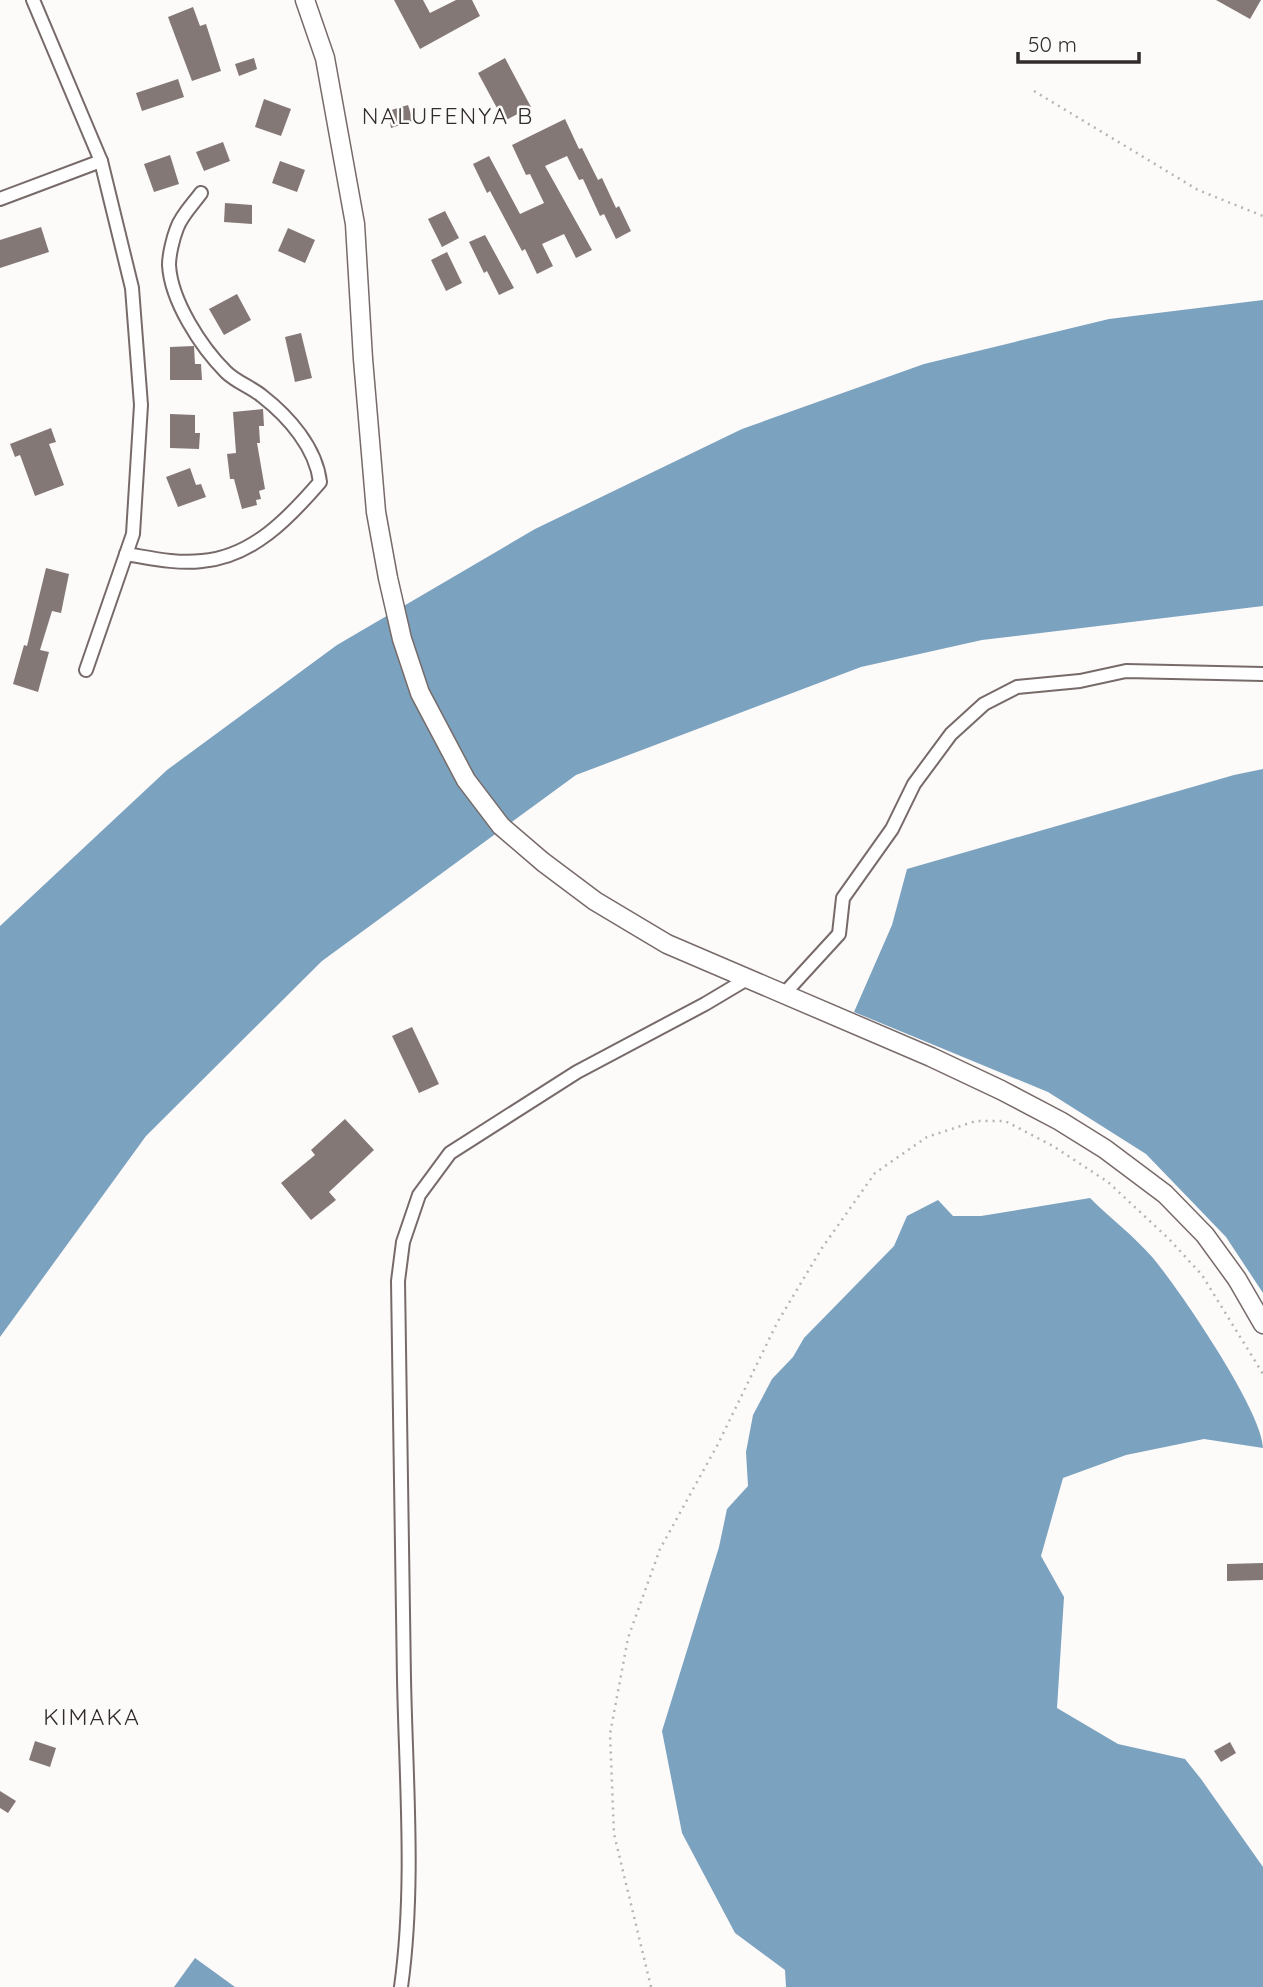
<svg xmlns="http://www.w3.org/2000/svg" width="1263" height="1987" viewBox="0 0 1263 1987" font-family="Quicksand,sans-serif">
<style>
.water{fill:#7ba2bf}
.building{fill:#837875}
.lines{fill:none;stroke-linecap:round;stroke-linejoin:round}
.street-casing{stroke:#776b69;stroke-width:16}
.secondary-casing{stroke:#776b69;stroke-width:21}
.path{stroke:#b7b4b3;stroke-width:2.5;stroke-dasharray:2 5;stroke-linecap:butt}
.street{stroke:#fff;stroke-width:12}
.secondary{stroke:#fff;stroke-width:18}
.labels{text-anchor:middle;stroke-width:5;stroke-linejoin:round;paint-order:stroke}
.quarter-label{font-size:23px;letter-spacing:2px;fill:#322d2c;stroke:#fdfafa}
</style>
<rect width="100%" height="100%" fill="#fdfafa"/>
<g class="water">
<path d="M1263 300V606L982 640 861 667 576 775 322 961 146 1136 0 1337V926L167 770 337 645 535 529 742 429 924 364 1109 319Z"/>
<path d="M1263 769V1293L1226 1237 1146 1154 1048 1092 854 1012 892 925 907 869 1234 775Z"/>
<path d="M1090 1198C1110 1218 1134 1236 1153 1258 1179 1289 1263 1412 1263 1448L1204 1439 1126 1455 1063 1478 1041 1556 1064 1597 1057 1708 1118 1744 1185 1759 1201 1779 1263 1867V1987H786L785 1970 735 1933 682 1833 662 1731 719 1547 727 1509 748 1486 746 1452 753 1415 772 1379 793 1357 804 1338 894 1246 907 1216 938 1200 953 1216H981Z"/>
<path d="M195 1958 235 1987H174Z"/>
</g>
<g class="building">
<path d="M394 0H423L430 13 456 0H472L480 16 420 49Z"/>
<path d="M1216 0H1261L1250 19Z"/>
<path d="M193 7 200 26 206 24 221 71 192 81 168 17Z"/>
<path d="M254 58 257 69 239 76 235 64Z"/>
<path d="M505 58 531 107 504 121 478 73Z"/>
<path d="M178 79 184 97 142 111 136 93Z"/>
<path d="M264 99 291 109 281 136 255 127Z"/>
<path d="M408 105 413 121 391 128 388 111Z"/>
<path d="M565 119 579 149 582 148 598 180 602 178 616 208 619 206 631 231 616 239 604 214 600 216 583 179 579 180 567 156 545 166 592 250 576 258 564 234 542 244 553 266 537 274 525 249 522 251 490 191 487 193 473 164 489 156 520 214 544 203 530 174 526 175 512 145Z"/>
<path d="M223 142 230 161 204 171 196 152Z"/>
<path d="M170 155 179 184 154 192 144 164Z"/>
<path d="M280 161 305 170 297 192 272 183Z"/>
<path d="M225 203 252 205V224L224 222Z"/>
<path d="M445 211 459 238 442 247 428 219Z"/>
<path d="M41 227 49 252 0 268V240Z"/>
<path d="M288 228 315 240 305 263 278 251Z"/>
<path d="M485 235 514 288 499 295 487 271 484 273 469 242Z"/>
<path d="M447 252 462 283 446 291 431 260Z"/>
<path d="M237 294 251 320 224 335 209 309Z"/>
<path d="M301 333 312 378 295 382 285 337Z"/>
<path d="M194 346 195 364H201L202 380H170V347Z"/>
<path d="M263 409 264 426H259L260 443H257L265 489 259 491 261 499 256 500 257 505 242 509 234 479H230L227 454 236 453 233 412Z"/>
<path d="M170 414 195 415V433H200L199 449 170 448Z"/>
<path d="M51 428 56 442 49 444 64 485 35 496 20 455 15 457 10 444Z"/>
<path d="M190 468 196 485 201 484 206 497 178 507 166 477Z"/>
<path d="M46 568 69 574 61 613 52 611 40 650 49 652 38 692 13 684 24 645 27 646Z"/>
<path d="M412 1027 439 1084 419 1093 392 1036Z"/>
<path d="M345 1119 374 1150 329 1192 336 1200 311 1220 281 1183 315 1155 311 1150Z"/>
<path d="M1263 1563V1580L1227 1581V1564Z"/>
<path d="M35 1741 56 1748 50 1767 29 1760Z"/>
<path d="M1230 1742 1236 1753 1221 1762 1214 1751Z"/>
<path d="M0 1791 16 1801 8 1813 0 1808Z"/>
</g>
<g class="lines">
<defs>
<g id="street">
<path d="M33 0 101 161 132 288 141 405 133 534 86 670"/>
<path d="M0 199 101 161"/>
<path d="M126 554C151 558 176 564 202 561 252 557 289 518 320 482 316 448 289 417 262 396 251 387 236 382 226 372 201 347 171 301 169 265 169 255 173 238 177 228 181 216 193 204 201 193"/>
<path d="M784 994 839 934 843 898 892 829 914 784 951 734 984 704 1017 687 1080 681 1126 671 1263 674"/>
<path d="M401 1987C415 1886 406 1781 404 1679 401 1547 401 1414 398 1281L403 1242 419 1195 450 1153 577 1072 705 1004 747 979"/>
</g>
<path id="secondary" d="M305 0 325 58 355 224 363 359 376 512 388 578 402 639 420 693 466 780 501 826 543 862 595 901 667 944 931 1057 1001 1090 1060 1121 1105 1149 1165 1194 1205 1235 1237 1279 1263 1324"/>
</defs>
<use href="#street" class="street-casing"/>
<use href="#secondary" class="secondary-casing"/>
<g class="path">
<path d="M1034 91 1198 190 1263 216"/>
<path d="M651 1987 614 1834 610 1734 628 1638 660 1549 718 1444 777 1323 822 1248 875 1173 927 1137 976 1121H1005L1053 1146 1108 1182 1169 1239 1202 1275 1263 1374"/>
</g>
<use href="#street" class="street"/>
<use href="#secondary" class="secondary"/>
</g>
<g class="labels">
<g class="quarter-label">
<text x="448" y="124">NALUFENYA B</text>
<text x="92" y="1725">KIMAKA</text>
</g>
</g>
<path d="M1018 52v10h121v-10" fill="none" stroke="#322d2c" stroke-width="3.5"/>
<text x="1028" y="52" font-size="21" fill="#322d2c" stroke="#fdfafa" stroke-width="5" paint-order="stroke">50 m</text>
</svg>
